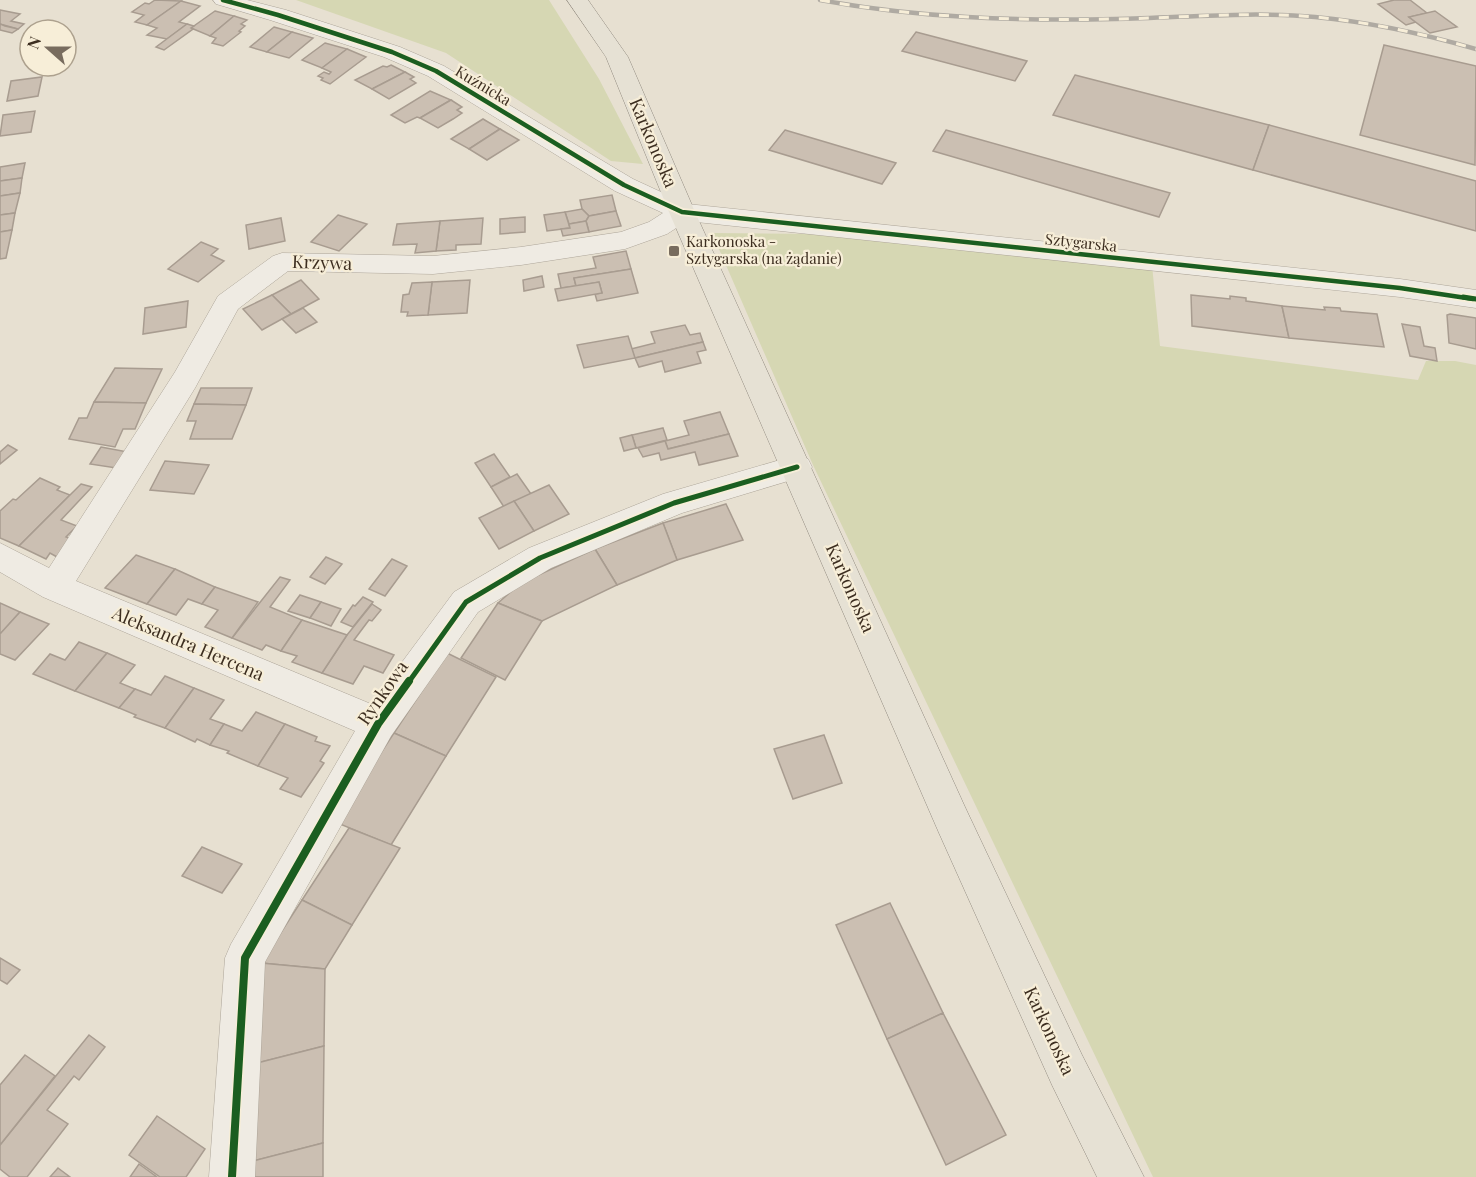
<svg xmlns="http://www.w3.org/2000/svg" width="1476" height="1177" viewBox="0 0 1476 1177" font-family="'Playfair Display',serif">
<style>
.green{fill:#d6d7b3}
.building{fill:#cbbfb2;stroke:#a89c90;stroke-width:1.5}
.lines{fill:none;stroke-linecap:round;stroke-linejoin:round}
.minor-casing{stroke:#ada599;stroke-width:1}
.major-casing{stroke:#928b80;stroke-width:1}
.minor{fill:#efebe3;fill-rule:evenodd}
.major{fill:#e6e1d4;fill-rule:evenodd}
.rail-casing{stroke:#afaaa2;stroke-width:4.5}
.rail{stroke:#f7eed8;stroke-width:3;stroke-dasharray:10;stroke-linecap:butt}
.cycleway-far2-casing{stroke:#f7eed8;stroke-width:8}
.cycleway-far1-casing{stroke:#f7eed8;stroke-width:9}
.cycleway-casing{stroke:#f7eed8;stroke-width:11}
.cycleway-far2{stroke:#1b5e20;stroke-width:4.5}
.cycleway-far1{stroke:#1b5e20;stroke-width:5}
.cycleway{stroke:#1b5e20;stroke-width:8}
.poi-dot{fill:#786c5e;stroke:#f7eed8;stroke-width:2}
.labels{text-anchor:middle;stroke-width:4.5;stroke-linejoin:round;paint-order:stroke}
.far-street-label{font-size:15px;fill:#3d2e20;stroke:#f7eed8}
.far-poi-label{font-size:15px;fill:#3d2e20;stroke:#f7eed8;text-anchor:start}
.street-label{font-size:18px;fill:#3d2e20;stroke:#f7eed8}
</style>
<rect width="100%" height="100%" fill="#e7e0d1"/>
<g class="green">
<path d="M296 0H549L599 79 643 164 611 161 446 53Z"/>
<path d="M712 233 813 234 1152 265 1160 346 1418 380 1426 361H1455L1476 365V1177H1153L813 465Z"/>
</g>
<g class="building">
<path d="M155 0 181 1 147 25 135 22 144 15 132 12 145 3 149 4Z"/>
<path d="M1394 0H1410L1427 13 1409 17 1416 22 1406 25 1378 4Z"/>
<path d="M181 1 200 6 179 22 187 24 167 39 147 35 157 28 147 25Z"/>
<path d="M0 10 20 14 11 21 24 24 18 29 0 24Z"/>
<path d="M215 11 234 16 210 36 191 28Z"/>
<path d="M1435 11 1457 27 1430 33 1409 17Z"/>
<path d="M234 16 247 20 241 24 245 26 239 31 241 32 223 46 212 43 216 38 210 36Z"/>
<path d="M0 24 5 26 18 29 12 33 0 30Z"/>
<path d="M187 24 194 26 191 28 193 29 164 50 156 47Z"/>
<path d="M274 27 292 32 267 52 250 47Z"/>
<path d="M292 32 313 38 289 58 267 52Z"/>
<path d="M916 32 1027 61 1015 81 902 51Z"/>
<path d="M325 43 347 49 322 68 302 60Z"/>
<path d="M1384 45 1476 66 1475 165 1360 135Z"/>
<path d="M347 49 366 57 330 84 321 80 323 78 318 76 324 72 329 74 331 72 322 68Z"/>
<path d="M391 65 405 72 372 89 355 80 383 66 387 67Z"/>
<path d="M405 72 414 77 410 79 416 83 389 99 372 89Z"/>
<path d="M1075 75 1269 125 1253 170 1053 115Z"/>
<path d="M42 77 38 96 7 101 11 81Z"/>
<path d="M430 91 451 100 420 118 417 117 405 123 391 115Z"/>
<path d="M451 100 462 107 457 110 462 113 453 119 438 128 420 118Z"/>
<path d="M35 111 31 132 0 136 3 115Z"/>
<path d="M483 119 500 129 469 149 451 139Z"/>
<path d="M1269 125 1476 181V231L1253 170Z"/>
<path d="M500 129 519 140 487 160 469 149Z"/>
<path d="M785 130 896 163 882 184 769 150Z"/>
<path d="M946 130 1170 193 1159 217 933 151Z"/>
<path d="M25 163 22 178 0 181V167Z"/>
<path d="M22 178 20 193 0 196V181Z"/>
<path d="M20 193 15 213 0 215V196Z"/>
<path d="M612 195 616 211 589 216 582 209 580 200Z"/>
<path d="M582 209 589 216 586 221 569 224 565 212Z"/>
<path d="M616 211 621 226 589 232 586 221 589 216Z"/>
<path d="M565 212 570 228 547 231 544 215Z"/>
<path d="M15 213 12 230 0 232V215Z"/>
<path d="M338 215 367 224 339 251 311 242Z"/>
<path d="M525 217V232L500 234V219Z"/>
<path d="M281 218 285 241 249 249 246 225Z"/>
<path d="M483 218 481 244 456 245V250L436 251 440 221Z"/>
<path d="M440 221 436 251 415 253 417 244 393 245 397 224Z"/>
<path d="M586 221 589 232 563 236 561 229 570 228 569 224Z"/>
<path d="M12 230 6 258 0 259V232Z"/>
<path d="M201 242 218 249 211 255 224 261 198 282 168 269Z"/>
<path d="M626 251 631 269 574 278 576 286 561 288 558 274 596 268 593 257Z"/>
<path d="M631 269 638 293 597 301 595 294 602 293 599 282 576 286 574 278Z"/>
<path d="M542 276 544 287 524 291 523 280Z"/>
<path d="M301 280 319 299 291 314 272 295Z"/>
<path d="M470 280 467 313 428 315 432 282Z"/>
<path d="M432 282 428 315 407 316 408 312H401L403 295 409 294 412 283Z"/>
<path d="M599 282 602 293 558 301 555 289Z"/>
<path d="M272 295 291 314 262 330 243 309Z"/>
<path d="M1191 295 1230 299V296L1246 298V301L1282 306 1289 338 1192 326Z"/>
<path d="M188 301 186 327 143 334 145 308Z"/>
<path d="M1282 306 1325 310 1324 307 1340 308 1341 311 1377 314 1384 347 1289 338Z"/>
<path d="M303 308 317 322 296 333 282 319Z"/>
<path d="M1450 314 1476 318V349L1449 343 1447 315Z"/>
<path d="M1402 324 1420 327 1424 346 1435 348 1437 361 1410 356Z"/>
<path d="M685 325 690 335 700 333 703 342 635 358 631 349 655 343 651 332Z"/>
<path d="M628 336 635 358 584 368 577 345Z"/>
<path d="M703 342 706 350 697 352 701 363 665 372 662 361 639 367 635 358Z"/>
<path d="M115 368 162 369 146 403 94 402Z"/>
<path d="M201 388H252L246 405 194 404Z"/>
<path d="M94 402 146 403 135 429H123L115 447 69 439 79 418H87Z"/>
<path d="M194 404 246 405 232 439H190L196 421H187Z"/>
<path d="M720 412 729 434 668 449 665 441 689 435 684 421Z"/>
<path d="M663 428 667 440 636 448 632 435Z"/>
<path d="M729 434 738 456 699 465 695 452 661 460 659 453 643 457 638 448 665 441 668 449Z"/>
<path d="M632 435 636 448 624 451 620 438Z"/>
<path d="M8 445 17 450 0 464V452Z"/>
<path d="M101 447 133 453 123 469 90 464Z"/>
<path d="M494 454 510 477 491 487 475 463Z"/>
<path d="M165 461 209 465 194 494 150 490Z"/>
<path d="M517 474 531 494 504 507 491 487Z"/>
<path d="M40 478 60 487 57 490 70 495 19 546 0 538V511L13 499 16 500Z"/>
<path d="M81 484 92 487 61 520 77 526 66 537 75 540 57 557 50 553 46 559 19 546Z"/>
<path d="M549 485 569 514 534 531 514 501Z"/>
<path d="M514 501 534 531 499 549 479 518Z"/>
<path d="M726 504 743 540 677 560 663 523Z"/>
<path d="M663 523 677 560 617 585 595 549Z"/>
<path d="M595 549 617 585 542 621 498 603 521 583Z"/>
<path d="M136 555 175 569 147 604 105 588Z"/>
<path d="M326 557 342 564 325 584 310 577Z"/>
<path d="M392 559 407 566 385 596 369 589Z"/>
<path d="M175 569 215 587 202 604 188 599 176 615 147 604Z"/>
<path d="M280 577 290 580 270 607 302 620 281 651 266 645 262 650 232 638Z"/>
<path d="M215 587 258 602 232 638 205 627 218 610 202 604Z"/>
<path d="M300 595 321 602 310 618 288 611Z"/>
<path d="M363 597 373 602 353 627 341 622 353 605 355 606Z"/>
<path d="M321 602 341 609 331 626 310 618Z"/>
<path d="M0 603 20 612 0 634Z"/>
<path d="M498 603 542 621 505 680 461 658Z"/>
<path d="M372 604 381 610 372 621 369 620 354 640 394 655 383 673 364 666 353 684 322 673 347 635Z"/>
<path d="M20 612 49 624 15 660 0 654V634Z"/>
<path d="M302 620 347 635 322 673 292 662 297 656 281 651Z"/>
<path d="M79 642 107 653 75 691 33 674 50 654 65 660Z"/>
<path d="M107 653 135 665 120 683 135 689 119 708 75 691Z"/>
<path d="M447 653 496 677 446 756 394 733Z"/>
<path d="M165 676 194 688 165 728 134 717 136 715 119 708 135 689 151 695Z"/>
<path d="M194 688 224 700 210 719 224 724 210 745 197 739 195 742 165 728Z"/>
<path d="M256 712 285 724 258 766 227 753 229 751 210 745 224 724 242 731Z"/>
<path d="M285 724 317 737 315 741 330 746 320 761 324 763 301 797 280 789 288 778 258 766Z"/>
<path d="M394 733 446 756 391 845 335 822Z"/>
<path d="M824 735 842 783 793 799 774 749Z"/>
<path d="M349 828 400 848 352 925 302 900Z"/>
<path d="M202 847 242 864 222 893 182 876Z"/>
<path d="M302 900 352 925 325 969 261 963Z"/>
<path d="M890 903 943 1013 887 1039 836 925Z"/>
<path d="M0 958 20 970 7 984 0 980Z"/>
<path d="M261 963 325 969 324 1046 257 1063Z"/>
<path d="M943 1013 1006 1135 946 1165 887 1039Z"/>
<path d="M89 1035 105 1047 79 1080 74 1076 47 1110 68 1124 27 1177H10L0 1169V1145Z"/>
<path d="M324 1046 323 1143 253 1161 257 1063Z"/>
<path d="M25 1055 55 1076 0 1145V1085Z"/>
<path d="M157 1116 205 1149 186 1177H160L129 1155Z"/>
<path d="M323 1143V1177H253V1161Z"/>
<path d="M139 1164 157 1177H130Z"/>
<path d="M58 1168 70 1177H50Z"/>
</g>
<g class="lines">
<defs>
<path id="minor" d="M213 0H247L286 10 400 47 444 66 633 179 687 204 1400 279 1476 290V308L1400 297 687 221 667 234 625 249 521 265 433 274 288 271 238 309 195 388 76 581 371 704 454 592 529 548 663 494 797 455 808 459 812 467 808 475 682 513 551 568 478 612 391 736 265 962 255 1177H209L225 958 231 944 355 731 43 597 0 572V543L49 568 175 372 218 296 273 256 282 253 433 256 521 247 621 232 649 222 663 213 615 191 428 76 384 57 270 20 216 4Z"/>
<path id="major" d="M567 0H588L628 57 695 212 965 807 1082 1055 1144 1177H1097L1052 1085 939 833 669 212 606 57Z"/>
</defs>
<use href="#minor" class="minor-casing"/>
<use href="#major" class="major-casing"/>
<use href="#minor" class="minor"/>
<use href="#major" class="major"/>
<defs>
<path id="rail" d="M820 0C918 18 1016 21 1115 19 1181 18 1249 11 1315 17 1370 22 1424 34 1476 49"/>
</defs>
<use href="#rail" class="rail-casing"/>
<use href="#rail" class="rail"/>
<defs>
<path id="cycleway-far2" d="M223 0 278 15 392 52 436 71 624 185 682 212 1400 288 1473 299"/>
<g id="cycleway-far1">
<path d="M1463 297 1476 299"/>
<path d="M408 683 466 602 540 558 674 503 797 467"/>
</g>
<path id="cycleway" d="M232 1177 245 958 378 724 409 681"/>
</defs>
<use href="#cycleway-far2" class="cycleway-far2-casing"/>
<use href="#cycleway-far1" class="cycleway-far1-casing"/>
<use href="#cycleway" class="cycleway-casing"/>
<use href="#cycleway-far2" class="cycleway-far2"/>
<use href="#cycleway-far1" class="cycleway-far1"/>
<use href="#cycleway" class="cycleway"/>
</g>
<rect class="poi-dot" x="668" y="245" width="12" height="12" rx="3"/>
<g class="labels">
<g class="far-street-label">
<text transform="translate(483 86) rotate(31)" y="5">Kuźnicka</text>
<text transform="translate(1081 243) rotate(6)" y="5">Sztygarska</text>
</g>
<g class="far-poi-label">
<text x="686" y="247">Karkonoska -<tspan x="686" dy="17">Sztygarska (na żądanie)</tspan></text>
</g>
<g class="street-label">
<text transform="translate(653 143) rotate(67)" y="6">Karkonoska</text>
<text transform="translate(322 263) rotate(2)" y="6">Krzywa</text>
<text transform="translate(850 588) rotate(66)" y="6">Karkonoska</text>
<text transform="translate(188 644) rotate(23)" y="6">Aleksandra Hercena</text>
<text transform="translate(383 693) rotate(-55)" y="6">Rynkowa</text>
<text transform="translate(1049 1031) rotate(65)" y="6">Karkonoska</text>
</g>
</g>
<g transform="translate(48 48) rotate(291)"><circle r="28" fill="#f7eed8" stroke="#ada18e" stroke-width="1.5"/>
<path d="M0-4.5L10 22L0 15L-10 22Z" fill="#786c5e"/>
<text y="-9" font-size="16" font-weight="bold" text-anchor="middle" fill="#3d2e20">N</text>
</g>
</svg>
